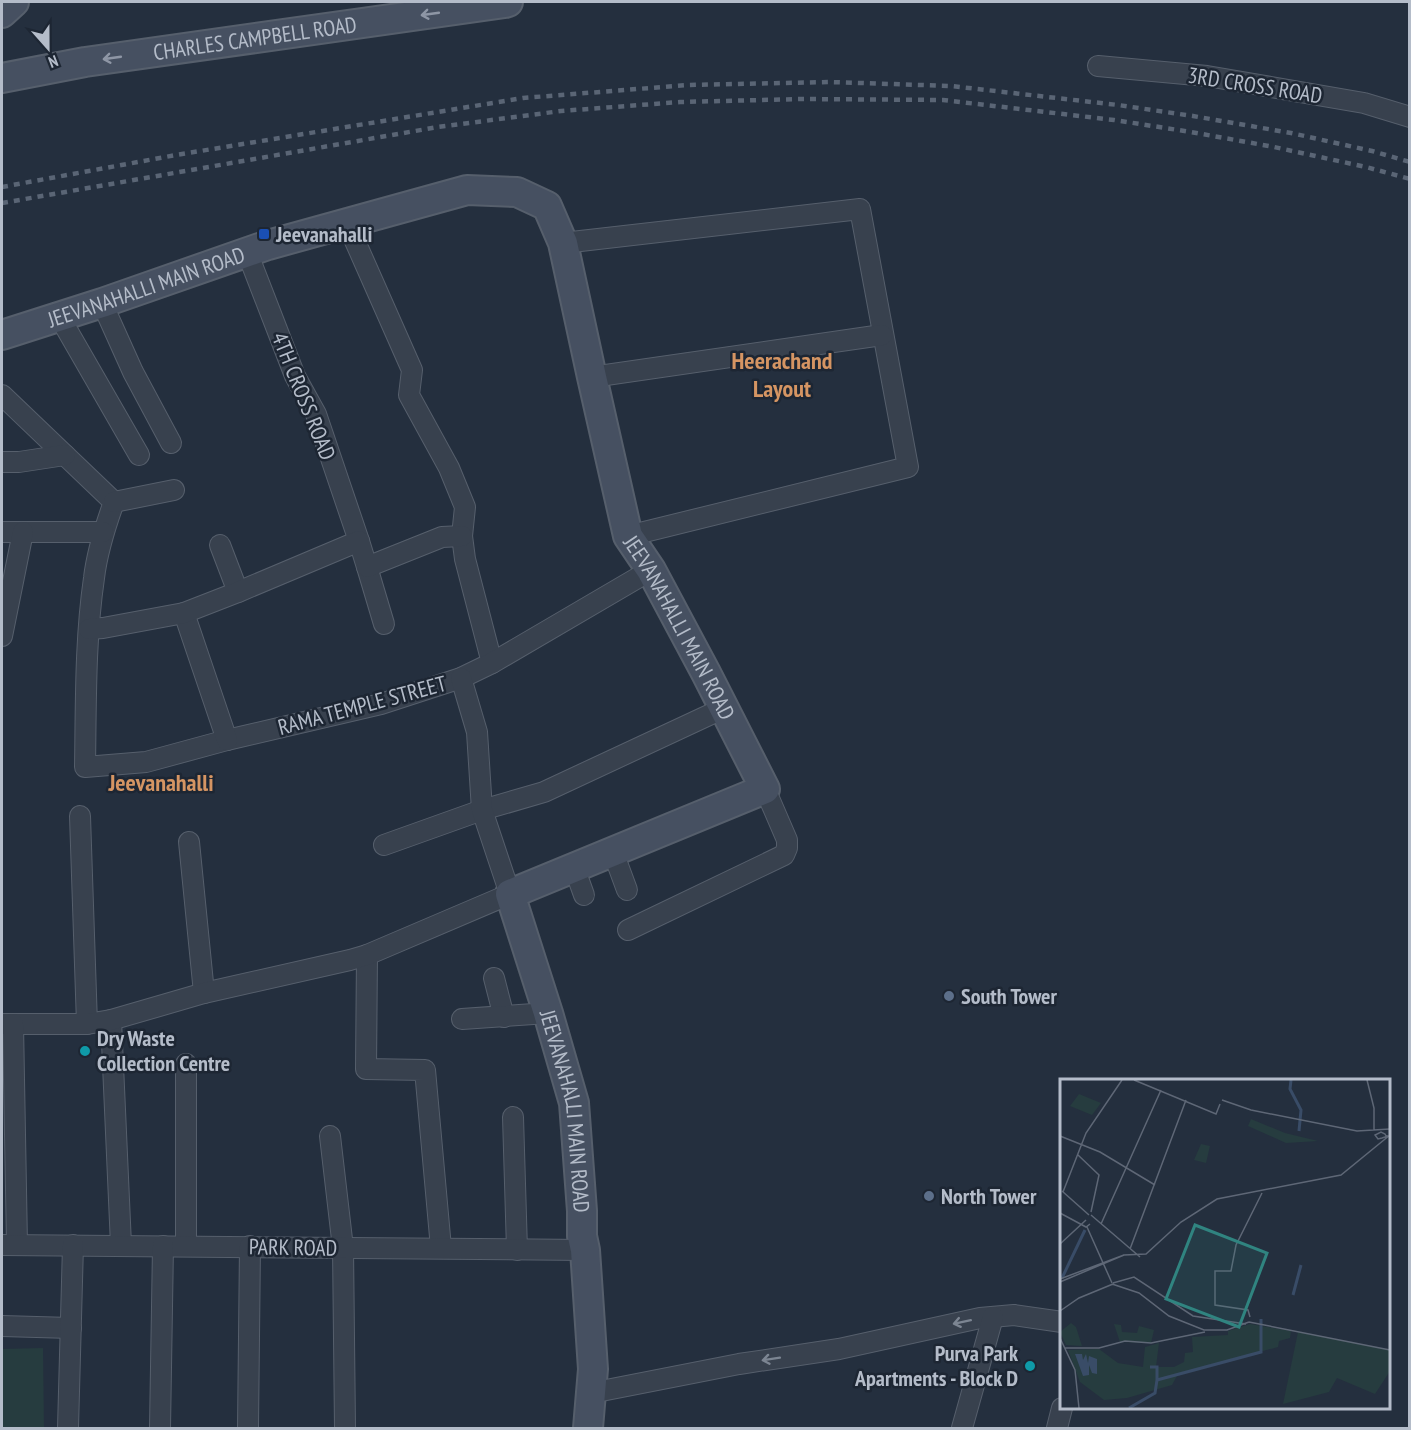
<svg xmlns="http://www.w3.org/2000/svg" width="1411" height="1430" viewBox="0 0 1411 1430" font-family="'PT Sans Narrow',sans-serif">
<style>
.green{fill:#263c3f}
.lines{fill:none;stroke-linecap:round;stroke-linejoin:round}
.street-casing{stroke:#565f6c;stroke-width:22}
.secondary-casing{stroke:#565f6c;stroke-width:32}
.street{stroke:#38414e;stroke-width:20}
.secondary{stroke:#465061;stroke-width:28}
.rail{stroke:#5a6575;stroke-width:4.5;stroke-dasharray:6 6;stroke-linecap:butt}
.oneway{stroke:#8e96a5}
.oneway2{stroke:#7c8592}
.transit-dot{fill:#1a4fb4;stroke:#1d2633;stroke-width:2}
.service-dot{fill:#5c6f8a;stroke:#1d2633;stroke-width:2}
.culture-dot{fill:#0f9aa8;stroke:#1d2633;stroke-width:2}
.labels{text-anchor:middle;stroke-width:5;stroke-linejoin:round;paint-order:stroke}
.street-label{font-size:22px;fill:#b4bcc9;stroke:#1d2633}
.poi-label{font-size:22px;font-weight:bold;fill:#b4bcc9;stroke:#1d2633;text-anchor:start}
.neighbourhood-label{font-size:24px;font-weight:bold;fill:#d59563;stroke:#1d2633}
.inset-river{fill:none;stroke:#394c67;stroke-width:3}
.inset-road{fill:none;stroke:#5e6776;stroke-width:1.5}
.view{fill:#308480;fill-opacity:0.15;stroke:#308480;stroke-width:3}
.inset-edge{fill:none;stroke:#b4bcc9;stroke-width:3}
</style>
<rect width="100%" height="100%" fill="#242f3e"/>
<path class="green" d="M43 1348 44 1428H2V1349Z"/>
<g class="lines">
<defs>
<g id="street">
<path d="M1098 66 1207 76 1364 103 1410 117"/>
<path d="M347 223 412 370 409 395 449 468 465 507 462 536 465 559 492 663"/>
<path d="M563 243 860 209 908 467 628 536"/>
<path d="M247 252 295 376 316 414 359 541"/>
<path d="M102 303 133 372 171 443"/>
<path d="M59 316 139 455"/>
<path d="M592 377 882 335"/>
<path d="M2 395 114 502C105 527 97 552 94 578 85 640 86 704 85 767L146 762 227 740 381 704 461 678 492 663 651 570"/>
<path d="M2 462H19L65 455"/>
<path d="M114 502 174 490"/>
<path d="M2 532H103"/>
<path d="M220 545 238 592"/>
<path d="M367 567 384 624"/>
<path d="M184 613 227 740"/>
<path d="M89 629 103 628 184 613 238 592 359 541 367 567 442 537 462 536"/>
<path d="M2 636 23 532"/>
<path d="M80 816 87 1024"/>
<path d="M189 842 204 993"/>
<path d="M384 845 482 810 544 792 724 708"/>
<path d="M613 852 627 890"/>
<path d="M574 867 584 895"/>
<path d="M628 930 784 855 787 848V840L765 789"/>
<path d="M367 955 366 1069 425 1070 441 1248"/>
<path d="M494 978 504 1017"/>
<path d="M462 1019 548 1013"/>
<path d="M111 1020 121 1245"/>
<path d="M2 1024H87L111 1020 204 993 350 960 367 955 510 894 482 810 477 732 461 678"/>
<path d="M13 1024 17 1245"/>
<path d="M186 1064V1246"/>
<path d="M513 1117 517 1250"/>
<path d="M330 1136 343 1248 345 1428"/>
<path d="M2 1245 585 1250"/>
<path d="M2 1326 71 1328"/>
<path d="M591 1393 739 1364 839 1349 980 1318 1014 1315 1062 1322"/>
<path d="M68 1428 73 1245"/>
<path d="M160 1428 163 1246"/>
<path d="M248 1428 250 1246"/>
<path d="M962 1428 993 1317"/>
<path d="M1057 1428 1062 1408"/>
</g>
<g id="secondary">
<path d="M2 13 14 2"/>
<path id="s1" d="M2 78 85 62 505 3 508 2"/>
<path id="s2" d="M2 335 102 303 268 245 467 190 517 192 547 206 563 243 592 377 628 536 651 570 706 673 765 789 510 894 548 1013 574 1103 582 1211V1236L585 1250 593 1369 588 1428"/>
</g>
</defs>
<use href="#street" class="street-casing"/>
<use href="#secondary" class="secondary-casing"/>
<use href="#street" class="street"/>
<use href="#secondary" class="secondary"/>
<g class="rail">
<path d="M2 187 176 155 523 98 688 85 830 82 951 86 1118 105 1193 116 1291 133 1372 151 1410 162"/>
<path d="M2 203 438 127 561 111 680 102 803 99 943 100 1114 120 1191 132 1274 147 1366 167 1410 179"/>
</g>
</g>
<defs><path id="oneway-shaft" d="M-6 0H5M1.5-3L5.5 0L1.5 3" fill="none" stroke-width="1.6" stroke-linecap="round" stroke-linejoin="round" transform="scale(1.5)"/></defs>
<g class="oneway">
<use href="#oneway-shaft" transform="translate(430 14) rotate(172)"/>
<use href="#oneway-shaft" transform="translate(112 58) rotate(172)"/>
</g>
<g class="oneway2">
<use href="#oneway-shaft" transform="translate(962 1322) rotate(168)"/>
<use href="#oneway-shaft" transform="translate(771 1359) rotate(171)"/>
</g>
<rect class="transit-dot" x="258" y="228" width="12" height="12" rx="3"/>
<g class="service-dot">
<circle cx="949" cy="996" r="6"/>
<circle cx="929" cy="1196" r="6"/>
</g>
<g class="culture-dot">
<circle cx="85" cy="1051" r="6"/>
<circle cx="1030" cy="1366" r="6"/>
</g>
<g class="labels">
<g class="street-label">
<text dy="8" stroke="none"><textPath href="#s1" startOffset="256">CHARLES CAMPBELL ROAD</textPath></text>
<text transform="translate(1255 85) rotate(9)" y="8">3RD CROSS ROAD</text>
<text dy="8" stroke="none"><textPath href="#s2" startOffset="152">JEEVANAHALLI MAIN ROAD</textPath></text>
<text transform="translate(304 396) rotate(68)" y="8">4TH CROSS ROAD</text>
<text dy="8" stroke="none"><textPath href="#s2" startOffset="1016">JEEVANAHALLI MAIN ROAD</textPath></text>
<text transform="translate(362 705) rotate(-15)" y="8">RAMA TEMPLE STREET</text>
<text dy="8" stroke="none"><textPath href="#s2" startOffset="1700">JEEVANAHALLI MAIN ROAD</textPath></text>
<text transform="translate(293 1247) rotate(1)" y="8">PARK ROAD</text>
</g>
<g class="poi-label">
<text x="276" y="242">Jeevanahalli</text>
<text x="961" y="1004">South Tower</text>
<text x="97" y="1046">Dry Waste<tspan x="97" dy="25">Collection Centre</tspan></text>
<text x="941" y="1204">North Tower</text>
<text x="1018" y="1361" text-anchor="end">Purva Park<tspan x="1018" dy="25">Apartments - Block D</tspan></text>
</g>
<g class="neighbourhood-label">
<text x="782" y="369">Heerachand<tspan x="782" dy="28">Layout</tspan></text>
<text x="161" y="791">Jeevanahalli</text>
</g>
</g>
<g transform="translate(1060 1079)">
<rect width="330" height="330" fill="#242f3e"/>
<path d="M19 15 41 24 32 36 10 27ZM191 40 225 54 258 62 226 64 188 47ZM141 65 150 67 146 84 134 81ZM11 244 16 248 22 267 6 266 0 253ZM54 245 61 246 62 253 77 254 79 247 94 251 91 264 60 263ZM190 245 231 252 230 259 219 262 218 268 118 295 112 306 67 319 44 321 20 303 8 271 39 270 58 284 83 288 85 268 99 264 96 288H114L124 283 125 274 133 273 132 258 168 256V252ZM238 253 330 271V292L315 315 277 299 269 313 223 325Z" fill="#263c3f"/>
<path d="M15 275H22L23 281 26 275 28 284 29 277 37 280V295L32 294 29 286V296L23 297Z" fill="#394c67"/>
<path class="inset-river" d="M231 1 230 10 241 31 239 52M2 199 25 151M233 216 241 186M90 288H97V301M69 329 95 314 97 301 201 273V240"/>
<path class="inset-road" d="M74 1 156 35 160 25M307 1 314 29V51M162 21 191 31 297 52 330 50M0 57 40 73 95 106M326 59V57L325 55 321 53 315 56 318 60 322 59 325 58 327 57V56M18 76 39 96 31 133M2 112 29 136M3 113 26 54 62 1M0 134 26 148 30 145M31 136 80 178M41 145 101 11M27 148 52 204M0 165 26 141M70 170 126 21M0 200 64 176M0 203 64 176 86 175 121 143 157 120 281 96 330 56M53 204 74 198 133 237 186 245M52 205 79 214 109 237 144 251H167L189 243M0 232 19 219 53 205M190 238 188 231 155 226V192H171L176 166 202 114M189 243 330 271M0 259 15 291 19 329M5 269H39L65 262 91 264 145 253"/>
<path class="view" d="M135 146 207 174 179 248 106 220Z"/>
<rect width="330" height="330" class="inset-edge"/>
</g>
<rect width="1411" height="1430" fill="none" stroke="#b4bcc9" stroke-width="6"/>
<g transform="translate(48 48) rotate(159)" stroke="#1d2633" stroke-width="4.5" paint-order="stroke">
<path d="M0-4.5L10 22L0 15L-10 22Z" fill="#b4bcc9"/>
<text y="-9" font-size="16" font-weight="bold" text-anchor="middle" fill="#b4bcc9">N</text>
</g>
</svg>
